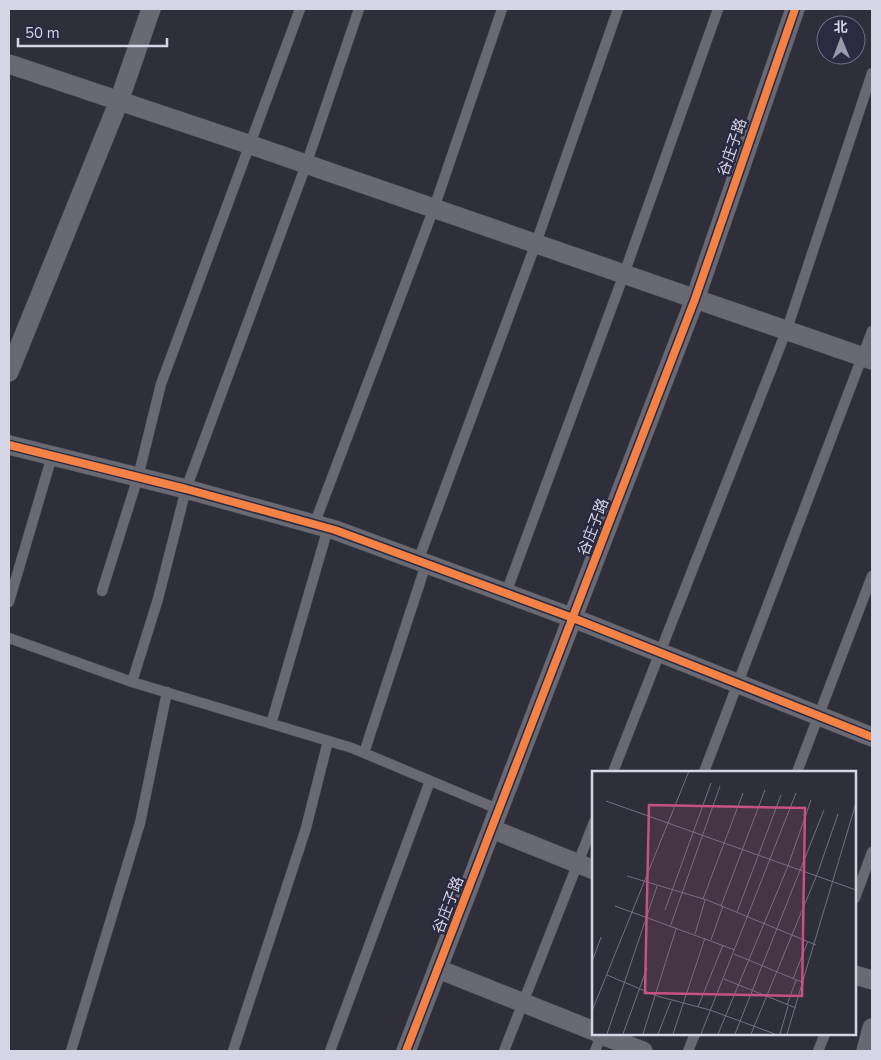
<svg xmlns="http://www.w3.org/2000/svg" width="881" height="1060" font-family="'Nunito Sans','Noto Sans SC',sans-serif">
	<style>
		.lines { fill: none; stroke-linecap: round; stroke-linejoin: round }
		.lane-casing { stroke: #4a4a55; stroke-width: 11 }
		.street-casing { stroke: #4a4a55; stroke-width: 20 }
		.lane { stroke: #696973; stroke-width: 10 }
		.street { stroke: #696973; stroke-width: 19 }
		.cycleway-casing { stroke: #2a2a41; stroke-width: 11 }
		.cycleway { stroke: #f48246; stroke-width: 8 }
		.labels { text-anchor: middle; stroke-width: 5; stroke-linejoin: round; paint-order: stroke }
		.street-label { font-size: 15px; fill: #d4d5e5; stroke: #2a2a41 }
		.inset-road { fill: none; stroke: #717180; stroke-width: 1 }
		.view { fill: #c75184; fill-opacity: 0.15; stroke: #c75184; stroke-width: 2.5 }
		.inset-edge { fill: none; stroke: #d4d5e5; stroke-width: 2.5 }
	</style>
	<rect width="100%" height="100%" fill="#2f2f3c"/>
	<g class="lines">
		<!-- lane casing -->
		<g class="lane-casing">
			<path id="lane" d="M314,525L434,208L502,9
				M418,561L536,243L618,9
				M102,591L138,477L161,384L300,9
				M506,593L624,274L718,9
				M9,602L52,456
				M9,638L132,682L352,748L500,810
				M132,682L158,599L186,489L306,165L359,9
				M271,724L328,528
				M364,753L426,564
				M613,772L787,329L872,73
				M704,772L872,331
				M797,772L872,576
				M855,898L872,852
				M71,1051L140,823L167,692
				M233,1051L306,828L328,741
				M330,1051L430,781
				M504,1051L594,822
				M595,1051L602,1034
				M688,1051L695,1034
				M818,1051L825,1034"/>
		</g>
		<!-- street casing -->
		<g class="street-casing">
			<path id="street" d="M9,64L251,145L872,360
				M9,372L119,101L151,9
				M9,445L186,489L335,530L573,618L872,737
				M492,829L594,870
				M438,969L594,1031
				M855,975L872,980
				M599,1034L643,1051
				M406,1051L695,299L795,9
				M866,1051L872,1028"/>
		</g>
		<!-- lane -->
		<use href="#lane" class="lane"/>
		<!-- street -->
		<use href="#street" class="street"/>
		<!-- cycleway casing -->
		<g class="cycleway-casing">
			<path id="cycleway" d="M9,445L186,489L335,530L573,618L872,737
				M406,1051L695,299L795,9"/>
		</g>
		<!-- cycleway -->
		<use href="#cycleway" class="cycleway"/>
	</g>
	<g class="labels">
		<!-- street labels -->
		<g class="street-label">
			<text transform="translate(732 147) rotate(-71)" y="5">谷庄子路</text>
			<text transform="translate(593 527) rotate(-69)" y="5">谷庄子路</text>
			<text transform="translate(448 905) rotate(-69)" y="5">谷庄子路</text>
		</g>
	</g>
	<!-- overview -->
	<g transform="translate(592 771)">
		<rect width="264" height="264" fill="#2f2f3c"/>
		<path class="inset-road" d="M14,30L264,119M35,105L115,129L224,174M111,128L151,22M23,135L143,179M129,135L173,19M73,139L119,12M145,141L189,24M78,156L128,15M103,163L113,129M119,169L131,135M142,183L212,212M0,191L9,166M15,204L65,225L118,239L183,263M132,208L204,237M201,208L216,170M195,234L204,209M106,236L131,174M0,240L97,0M15,263L65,115M31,263L55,197M51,263L84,158M66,263L79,230M81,263L113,167M109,263L204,22M126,263L196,95L219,29M143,263L232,39M159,263L226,101L246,43M188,263L196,235M195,263L264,32"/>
		<path class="view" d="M57,34L213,37L210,225L53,222Z"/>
		<rect width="264" height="264" class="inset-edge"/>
	</g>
	<!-- border -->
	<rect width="881" height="1060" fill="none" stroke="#d4d5e5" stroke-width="20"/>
	<!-- north arrow -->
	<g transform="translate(841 40) rotate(359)"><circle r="24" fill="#2a2a41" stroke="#6e6e83"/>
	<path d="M0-4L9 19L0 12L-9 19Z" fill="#9a9baa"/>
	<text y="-8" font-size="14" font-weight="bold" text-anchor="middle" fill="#d4d5e5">北</text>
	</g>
	<!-- scale -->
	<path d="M18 38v8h149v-8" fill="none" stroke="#d4d5e5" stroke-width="2.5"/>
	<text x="25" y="38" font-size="15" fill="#d4d5e5" stroke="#2a2a41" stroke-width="4" paint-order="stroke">50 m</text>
</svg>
